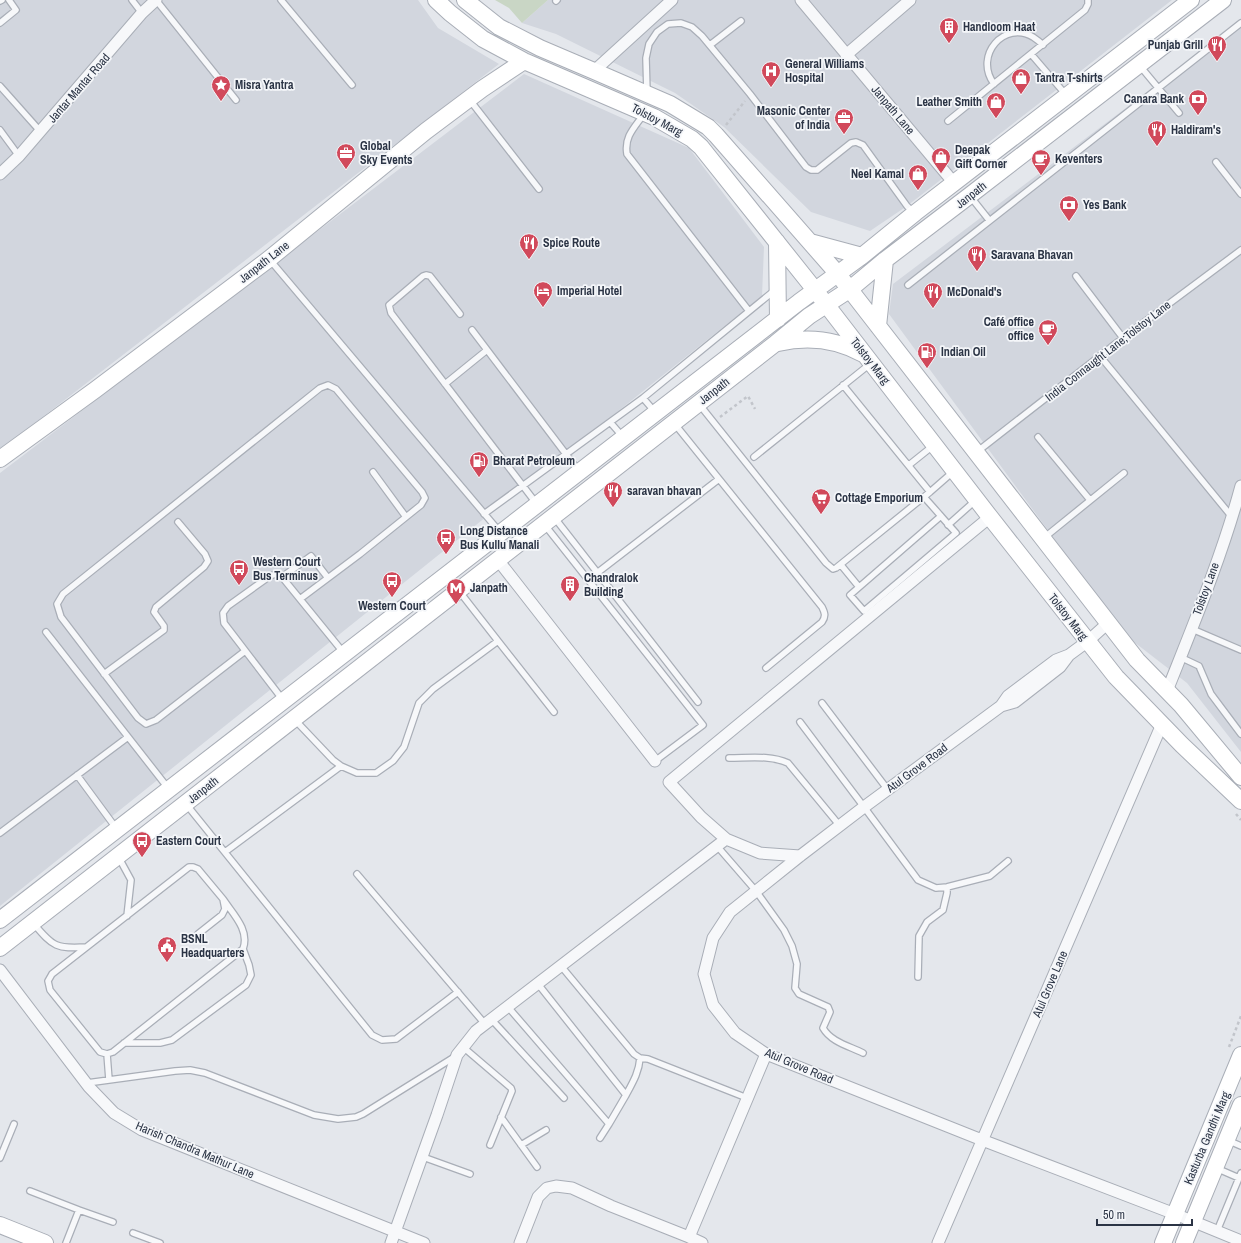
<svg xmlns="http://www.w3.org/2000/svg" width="1241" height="1243" font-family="'Archivo Narrow',sans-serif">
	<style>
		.built { fill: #d2d6de }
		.green { fill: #c9d6c5 }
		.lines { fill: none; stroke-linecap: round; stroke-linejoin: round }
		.lane-casing { stroke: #a9aeb7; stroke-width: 8 }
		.street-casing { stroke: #a9aeb7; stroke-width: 13 }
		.secondary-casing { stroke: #a9aeb7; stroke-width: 18 }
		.path { stroke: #c2c5cb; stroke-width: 2.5; stroke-dasharray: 3 3; stroke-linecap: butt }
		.lane { stroke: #f7f8fa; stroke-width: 5.5 }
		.street { stroke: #f7f8fa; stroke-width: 11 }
		.secondary { stroke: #fff; stroke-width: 16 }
		.labels { text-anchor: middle; stroke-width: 3.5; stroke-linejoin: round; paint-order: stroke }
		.poi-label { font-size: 12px; font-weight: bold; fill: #2b3445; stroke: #f4f6f9; text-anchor: start }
		.street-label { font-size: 12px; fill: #2b3445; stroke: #f4f6f9 }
	</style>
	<rect width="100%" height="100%" fill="#e4e7ec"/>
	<!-- built -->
	<path class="built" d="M0,0H418L438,28L499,64L0,450Z
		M548,0H1172L907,206L870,231L811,212L724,127L675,93L556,34L522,23Z
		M1241,21V752L1187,683L1125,635L889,314L893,284Z
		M524,74L689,148L764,247L762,296L0,906V473Z"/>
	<!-- green -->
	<path class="green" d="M495,0H548L522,23L509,8Z"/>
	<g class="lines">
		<!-- lane casing -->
		<g class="lane-casing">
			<path id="lane" d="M132,0L142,13
				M156,0L236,100
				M281,0L352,85
				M0,1L2,0
				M556,1L557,0
				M0,23L16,10L9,0
				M710,45L741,21
				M1031,54L1067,96
				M1140,66L1179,113
				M994,84C973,55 1005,20 1033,37C1036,39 1040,42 1043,45
				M0,86L40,131
				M647,93L646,58L649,44L657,32L668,24L681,23L692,27L702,36L750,94L806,167L811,170H817L851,143L856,142L863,145L907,206L914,213
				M469,99L539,189
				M644,114C634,128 624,137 627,154L749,311
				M948,121L1085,10L1088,4V0
				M0,130L19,156
				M1216,162L1241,194
				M970,196L989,220
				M270,260L499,531
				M1076,276L1123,338
				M908,285L1241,23
				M460,314L430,276L426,275L423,276L389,305L391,313L536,503
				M472,330L578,470
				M1100,356L1232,517
				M445,384L487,350
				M643,398L655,412
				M699,404L826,563L833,569L836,568L930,492L843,385
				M610,422L623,437
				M674,423L822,607C825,613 826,616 822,622L766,668
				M1038,437L1090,500
				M978,451L1123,338L1241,250
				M754,457L870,364
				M909,465L934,445
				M373,472L406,517
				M930,492L954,471
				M924,497C935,509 945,521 956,533L864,611L850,595L941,516
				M484,514L643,398L775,290
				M554,517L698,702
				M544,524L703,725L655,761
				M948,525L976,500
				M1045,537L1124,473
				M841,565L859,587
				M597,573L719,479
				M282,577L311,556L328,578
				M459,591L498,641
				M1192,629L1241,650
				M46,632L168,788
				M245,651L156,720L146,724L138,718L61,617L57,604L63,594L320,388L328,385L336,389L422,492L425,498L421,505L360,554L300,599
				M1180,657L1199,666L1211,694L1241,734
				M104,674L164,630V626L154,612L156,607L204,567L208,561L205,554L178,522
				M283,700L224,623L223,613L228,606L270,576L276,574L282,577L343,652
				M822,703L888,790
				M295,720L333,760L341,766
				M800,722L864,807L918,880L936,888L947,887L990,876L1008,861
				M729,758C749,758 770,755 788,763L840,826
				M77,775L116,828
				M186,804L372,1035L382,1040L396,1039L458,992
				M0,833L128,737
				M717,846L756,891L784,930L792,946L797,964L795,988L799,994L828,1007L830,1012L823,1028C831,1042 849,1046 863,1053
				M225,852L341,766L357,773H376L393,761L404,747L419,703L433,689L498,641L554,712
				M119,858L131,880L127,916
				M357,874L485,1024
				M34,924C53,947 57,949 86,947
				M198,934L222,915L225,909L223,899L198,869L193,867H189L52,974L48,981L50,990L100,1052L107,1054L113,1052L243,949C250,930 233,914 223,899
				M918,977L919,936L927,922L943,910L947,893V887
				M538,984L626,1095C633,1082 639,1072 640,1058L634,1054L561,966
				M508,1007L609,1124L600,1138
				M492,1020L564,1098
				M124,1043H160L172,1040L246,985L251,975L249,965L243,949
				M463,1047L511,1088L512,1091L490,1145
				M107,1054L109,1080
				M640,1058L648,1059L747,1098
				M87,1083L175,1071L190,1070L205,1073L314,1115L338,1119L356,1117L363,1114L456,1056
				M501,1117L537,1167
				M609,1124L626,1095
				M1227,1140L1241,1146
				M521,1145L546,1130
				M423,1157L470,1174
				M0,1158L14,1124
				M1216,1168L1239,1178
				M30,1191L79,1210L66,1243
				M79,1210L113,1222
				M1217,1231L1241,1173
				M133,1233L160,1243"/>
		</g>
		<!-- street casing -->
		<g class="street-casing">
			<path id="street" d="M801,0L954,183
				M846,55L910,0
				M594,71L672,0
				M0,174L19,156L142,13L156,0
				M498,560L655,761
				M1108,623L1088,641L1069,655L1056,660L1008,696L1001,706L864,807L800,856L730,912L713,938L704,974L713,1005L735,1033L766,1054L982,1140L1175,1214L1241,1241
				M1167,691C1194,623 1222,556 1241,486
				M1001,706L1015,702L1060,667L1069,655
				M726,839L701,817L669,782L990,517
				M0,970L89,1087L114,1113L142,1130L424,1243
				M689,1237L702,1243
				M391,1243L437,1115L457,1055L476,1031L726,839L760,853L800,856
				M520,1243L538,1197L547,1188L556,1186L572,1188L611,1206L689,1237L766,1054
				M938,1243L1162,724"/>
		</g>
		<!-- secondary casing -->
		<g class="secondary-casing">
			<path id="secondary" d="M436,0L450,13L483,39L524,61L654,117L692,139L701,147L815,290L990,517L1116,677L1182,745L1241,801
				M465,0L499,27L540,48L594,71L670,104L708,127L716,135L837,273L1137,660L1181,705L1241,777
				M777,242L778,319
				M810,242L862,256
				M878,326L885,260
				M778,343C808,336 836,339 863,354
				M0,459L95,390L269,259L426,131L482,89L524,61
				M0,920L799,302L862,256L915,213L1191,0
				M0,948L776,343L809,316L849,290L885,260L969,196L1223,0
				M0,1225L45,1243
				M1163,1243L1241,1055
				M1184,1243L1241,1105"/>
		</g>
		<!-- path -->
		<path class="path" d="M726,125L745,101
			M720,417L748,396L755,409
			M1236,814L1241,820
			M1229,1047L1241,1016"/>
		<!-- lane -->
		<use href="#lane" class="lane"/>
		<!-- street -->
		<use href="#street" class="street"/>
		<!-- secondary -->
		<use href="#secondary" class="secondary"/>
	</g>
	<!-- icons -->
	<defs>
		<g id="building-pin" transform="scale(1)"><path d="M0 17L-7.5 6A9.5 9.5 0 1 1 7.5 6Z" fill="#d1495b" stroke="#f4f6f9"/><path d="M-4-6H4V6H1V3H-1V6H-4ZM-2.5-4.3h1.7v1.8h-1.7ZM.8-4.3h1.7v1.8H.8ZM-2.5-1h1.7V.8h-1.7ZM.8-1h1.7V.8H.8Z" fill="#fff"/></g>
		<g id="restaurant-pin" transform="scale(1)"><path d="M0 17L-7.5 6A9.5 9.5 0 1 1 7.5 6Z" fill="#d1495b" stroke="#f4f6f9"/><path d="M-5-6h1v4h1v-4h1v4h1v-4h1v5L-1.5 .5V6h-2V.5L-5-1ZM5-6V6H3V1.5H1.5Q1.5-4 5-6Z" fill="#fff"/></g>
		<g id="hospital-pin" transform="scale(1)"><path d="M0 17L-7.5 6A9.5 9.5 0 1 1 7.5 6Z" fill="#d1495b" stroke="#f4f6f9"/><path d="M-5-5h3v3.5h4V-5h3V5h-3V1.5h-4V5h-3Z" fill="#fff"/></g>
		<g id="shop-pin" transform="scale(1)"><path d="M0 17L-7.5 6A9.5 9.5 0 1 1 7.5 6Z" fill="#d1495b" stroke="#f4f6f9"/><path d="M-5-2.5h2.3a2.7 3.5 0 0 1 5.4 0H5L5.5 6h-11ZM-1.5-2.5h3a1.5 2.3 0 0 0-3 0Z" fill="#fff"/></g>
		<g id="sight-pin" transform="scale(1)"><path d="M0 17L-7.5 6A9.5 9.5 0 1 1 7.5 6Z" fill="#d1495b" stroke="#f4f6f9"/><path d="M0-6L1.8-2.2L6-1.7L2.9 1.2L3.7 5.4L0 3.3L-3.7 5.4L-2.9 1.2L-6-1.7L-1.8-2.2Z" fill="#fff"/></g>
		<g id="bank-pin" transform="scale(1)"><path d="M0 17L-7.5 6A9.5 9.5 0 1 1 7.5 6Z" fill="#d1495b" stroke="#f4f6f9"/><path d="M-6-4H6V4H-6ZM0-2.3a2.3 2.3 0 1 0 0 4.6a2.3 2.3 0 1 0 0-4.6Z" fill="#fff"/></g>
		<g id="office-pin" transform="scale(1)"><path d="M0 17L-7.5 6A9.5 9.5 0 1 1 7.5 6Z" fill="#d1495b" stroke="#f4f6f9"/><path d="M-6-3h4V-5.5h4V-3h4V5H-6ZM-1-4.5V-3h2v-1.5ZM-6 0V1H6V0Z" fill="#fff"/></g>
		<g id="cafe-pin" transform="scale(1)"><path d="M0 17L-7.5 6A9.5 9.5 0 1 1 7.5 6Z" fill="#d1495b" stroke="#f4f6f9"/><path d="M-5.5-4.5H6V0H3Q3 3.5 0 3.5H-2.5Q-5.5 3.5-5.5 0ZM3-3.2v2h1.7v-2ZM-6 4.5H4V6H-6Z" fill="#fff"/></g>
		<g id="hotel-pin" transform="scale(1)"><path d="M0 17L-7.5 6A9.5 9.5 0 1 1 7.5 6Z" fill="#d1495b" stroke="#f4f6f9"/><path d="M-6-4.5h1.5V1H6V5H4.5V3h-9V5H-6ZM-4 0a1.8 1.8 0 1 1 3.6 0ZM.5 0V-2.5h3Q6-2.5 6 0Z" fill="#fff"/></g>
		<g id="fuel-pin" transform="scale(1)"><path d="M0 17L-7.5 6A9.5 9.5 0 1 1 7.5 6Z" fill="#d1495b" stroke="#f4f6f9"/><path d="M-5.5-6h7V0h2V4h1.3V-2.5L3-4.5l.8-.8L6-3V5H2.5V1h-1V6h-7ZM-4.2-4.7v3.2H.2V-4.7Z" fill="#fff"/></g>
		<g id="supermarket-pin" transform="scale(1)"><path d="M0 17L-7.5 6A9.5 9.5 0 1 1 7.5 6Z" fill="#d1495b" stroke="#f4f6f9"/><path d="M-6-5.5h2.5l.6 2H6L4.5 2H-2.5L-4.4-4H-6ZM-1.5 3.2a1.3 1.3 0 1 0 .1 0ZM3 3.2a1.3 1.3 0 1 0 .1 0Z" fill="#fff"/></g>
		<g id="bus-pin" transform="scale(1)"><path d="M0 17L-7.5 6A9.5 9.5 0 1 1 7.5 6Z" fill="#d1495b" stroke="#f4f6f9"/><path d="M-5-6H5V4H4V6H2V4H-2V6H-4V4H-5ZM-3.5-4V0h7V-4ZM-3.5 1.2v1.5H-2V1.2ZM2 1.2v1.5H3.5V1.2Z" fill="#fff"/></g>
		<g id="metro-pin" transform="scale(1)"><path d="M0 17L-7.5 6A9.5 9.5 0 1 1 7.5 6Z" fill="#d1495b" stroke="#f4f6f9"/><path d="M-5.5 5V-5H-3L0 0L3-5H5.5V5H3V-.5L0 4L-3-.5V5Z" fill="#fff"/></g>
		<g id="civic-pin" transform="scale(1)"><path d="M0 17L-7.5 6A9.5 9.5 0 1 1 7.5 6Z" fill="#d1495b" stroke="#f4f6f9"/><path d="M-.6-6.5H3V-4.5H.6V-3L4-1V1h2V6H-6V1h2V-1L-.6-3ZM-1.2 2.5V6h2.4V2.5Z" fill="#fff"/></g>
	</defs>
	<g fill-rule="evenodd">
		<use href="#building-pin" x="949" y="27"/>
		<use href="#restaurant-pin" x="1217" y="45"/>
		<use href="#hospital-pin" x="771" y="71"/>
		<use href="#shop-pin" x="1021" y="78"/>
		<use href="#sight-pin" x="221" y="85"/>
		<use href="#bank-pin" x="1198" y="99"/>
		<use href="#shop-pin" x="996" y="102"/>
		<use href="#office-pin" x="844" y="118"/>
		<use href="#restaurant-pin" x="1157" y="130"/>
		<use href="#office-pin" x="346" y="153"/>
		<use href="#shop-pin" x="941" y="157"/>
		<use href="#cafe-pin" x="1041" y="159"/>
		<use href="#shop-pin" x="918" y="174"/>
		<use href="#bank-pin" x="1069" y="205"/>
		<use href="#restaurant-pin" x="529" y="243"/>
		<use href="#restaurant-pin" x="977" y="255"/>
		<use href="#hotel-pin" x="543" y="291"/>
		<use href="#restaurant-pin" x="933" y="292"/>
		<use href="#cafe-pin" x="1048" y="329"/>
		<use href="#fuel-pin" x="927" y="352"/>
		<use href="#fuel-pin" x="479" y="461"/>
		<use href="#restaurant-pin" x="613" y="491"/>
		<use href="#supermarket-pin" x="821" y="498"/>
		<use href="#bus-pin" x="446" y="538"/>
		<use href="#bus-pin" x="239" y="569"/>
		<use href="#bus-pin" x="392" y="581"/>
		<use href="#building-pin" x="570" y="585"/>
		<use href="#metro-pin" x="456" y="588"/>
		<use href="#bus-pin" x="142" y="841"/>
		<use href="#civic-pin" x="167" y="946"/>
	</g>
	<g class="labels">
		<!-- poi labels -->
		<g class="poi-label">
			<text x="963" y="31">Handloom Haat</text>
			<text x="1203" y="49" text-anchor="end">Punjab Grill</text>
			<text x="785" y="68">General Williams<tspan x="785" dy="14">Hospital</tspan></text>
			<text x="1035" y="82">Tantra T-shirts</text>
			<text x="235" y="89">Misra Yantra</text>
			<text x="1184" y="103" text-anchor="end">Canara Bank</text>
			<text x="982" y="106" text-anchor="end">Leather Smith</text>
			<text x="830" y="115" text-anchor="end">Masonic Center<tspan x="830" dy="14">of India</tspan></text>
			<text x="1171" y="134">Haldiram's</text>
			<text x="360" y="150">Global<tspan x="360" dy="14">Sky Events</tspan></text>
			<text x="955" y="154">Deepak<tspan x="955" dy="14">Gift Corner</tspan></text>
			<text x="1055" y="163">Keventers</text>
			<text x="904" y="178" text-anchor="end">Neel Kamal</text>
			<text x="1083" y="209">Yes Bank</text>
			<text x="543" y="247">Spice Route</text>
			<text x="991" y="259">Saravana Bhavan</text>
			<text x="557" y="295">Imperial Hotel</text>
			<text x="947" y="296">McDonald's</text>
			<text x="1034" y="326" text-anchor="end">Café office<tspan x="1034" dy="14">office</tspan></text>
			<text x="941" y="356">Indian Oil</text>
			<text x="493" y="465">Bharat Petroleum</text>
			<text x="627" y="495">saravan bhavan</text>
			<text x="835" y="502">Cottage Emporium</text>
			<text x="460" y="535">Long Distance<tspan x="460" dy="14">Bus Kullu Manali</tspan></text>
			<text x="253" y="566">Western Court<tspan x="253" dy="14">Bus Terminus</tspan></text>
			<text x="584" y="582">Chandralok<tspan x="584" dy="14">Building</tspan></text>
			<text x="470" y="592">Janpath</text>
			<text x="392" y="610" text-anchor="middle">Western Court</text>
			<text x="156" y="845">Eastern Court</text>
			<text x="181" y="943">BSNL<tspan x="181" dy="14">Headquarters</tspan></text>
		</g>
		<!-- street labels -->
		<g class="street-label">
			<text transform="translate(79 88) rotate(-49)" y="4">Jantar Mantar Road</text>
			<text transform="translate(893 110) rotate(50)" y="4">Janpath Lane</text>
			<text transform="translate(657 120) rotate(28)" y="4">Tolstoy Marg</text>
			<text transform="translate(971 195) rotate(-38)" y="4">Janpath</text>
			<text transform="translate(264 262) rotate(-38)" y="4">Janpath Lane</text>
			<text transform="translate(1108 351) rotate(-38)" y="4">India Connaught Lane;Tolstoy Lane</text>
			<text transform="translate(870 361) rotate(52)" y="4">Tolstoy Marg</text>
			<text transform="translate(714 391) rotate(-38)" y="4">Janpath</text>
			<text transform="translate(1206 589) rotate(-70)" y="4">Tolstoy Lane</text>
			<text transform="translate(1068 617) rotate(52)" y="4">Tolstoy Marg</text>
			<text transform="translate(917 768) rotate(-37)" y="4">Atul Grove Road</text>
			<text transform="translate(203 790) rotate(-38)" y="4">Janpath</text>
			<text transform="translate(1050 984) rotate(-67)" y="4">Atul Grove Lane</text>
			<text transform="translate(799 1066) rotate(23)" y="4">Atul Grove Road</text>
			<text transform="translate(1207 1138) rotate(-67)" y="4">Kasturba Gandhi Marg</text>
			<text transform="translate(195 1150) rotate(23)" y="4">Harish Chandra Mathur Lane</text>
		</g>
	</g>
	<!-- scale -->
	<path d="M1097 1219v6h95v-6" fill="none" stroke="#2b3445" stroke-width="2"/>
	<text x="1103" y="1219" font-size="12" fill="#2b3445" stroke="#f4f6f9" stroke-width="3" paint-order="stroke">50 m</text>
</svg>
